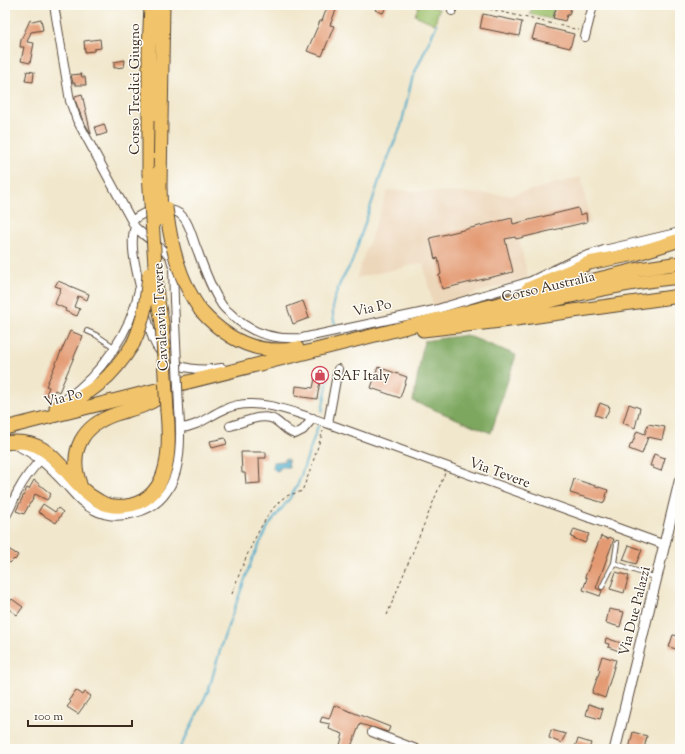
<svg xmlns="http://www.w3.org/2000/svg" width="685" height="754" font-family="'Sorts Mill Goudy',serif">
	<style>
		.built { fill: #edd7bb }
		.green { fill: #9cc16b; stroke: #6c7644 }
		.forest { fill: #7da75f; stroke: #5c683e }
		.water { fill: #4caccb; stroke: #446b74 }
		.lines { fill: none; stroke-linecap: round; stroke-linejoin: round }
		.stream { stroke: #4caccb; stroke-width: 2 }
		.building { fill: #e39a72 }
		.service-casing { stroke: #564638; stroke-width: 6 }
		.minor-casing { stroke: #564638; stroke-width: 10 }
		.tertiary-casing { stroke: #564638; stroke-width: 12 }
		.trunk-casing { stroke: #564638; stroke-width: 15 }
		.path { stroke: #564638; stroke-width: 1; stroke-dasharray: 3 3; stroke-linecap: butt }
		.service { stroke: #fff; stroke-width: 4 }
		.minor { stroke: #fff; stroke-width: 8 }
		.tertiary { stroke: #fff; stroke-width: 10 }
		.trunk { stroke: #f1c36a; stroke-width: 13 }
		.minor-bridge-casing { stroke: #564638; stroke-width: 10; stroke-linecap: butt }
		.trunk-bridge-casing { stroke: #564638; stroke-width: 15; stroke-linecap: butt }
		.minor-bridge { stroke: #fff; stroke-width: 8 }
		.trunk-bridge { stroke: #f1c36a; stroke-width: 13 }
		.labels { text-anchor: middle; stroke-width: 3; stroke-linejoin: round; paint-order: stroke }
		.street-label { font-size: 14px; fill: #3b2a1e; stroke: #fdfcf7 }
		.poi-label { font-size: 14px; fill: #3b2a1e; stroke: #fdfcf7; text-anchor: start }
	</style>
	<rect width="100%" height="100%" fill="#fdfcf7"/>
	<filter id="ink" filterUnits="userSpaceOnUse"><feTurbulence type="fractalNoise" baseFrequency=".025" numOctaves="2"/><feDisplacementMap in="SourceGraphic" scale="8" xChannelSelector="R" yChannelSelector="G"/><feConvolveMatrix kernelMatrix="1 2 1 2 8 2 1 2 1" color-interpolation-filters="sRGB"/></filter>
	<filter id="wash" filterUnits="userSpaceOnUse"><feTurbulence type="fractalNoise" baseFrequency=".012" numOctaves="4" result="noise"/><feDisplacementMap in="SourceGraphic" scale="16" xChannelSelector="R" yChannelSelector="G"/><feGaussianBlur stdDeviation="0.9" result="paint"/><feColorMatrix in="noise" values="0 0 0 0 0 0 0 0 0 0 0 0 0 0 0 0 0 1.4 0 .05"/><feComposite in="paint" operator="in"/></filter>
	<g filter="url(#wash)">
		<rect width="100%" height="100%" fill="#f1e7cc"/>
		<!-- built -->
		<path class="built" d="M581,177L591,223L519,239L528,277L433,306L423,263L356,278L388,190L511,195Z"/>
		<!-- green -->
		<path class="green" d="M419,5H429L439,9L435,24L415,15Z
			M533,5H555L551,19L530,14Z"/>
		<!-- forest -->
		<path class="forest" d="M466,335L516,355L491,433L413,401L424,341Z"/>
		<!-- water -->
		<path class="water" d="M285,459H288L289,467H281L279,470L276,471L273,468V462L284,461Z"/>
		<g class="lines">
			<!-- stream -->
			<path class="stream" d="M335,324L333,317V303L340,283L352,262L381,175L401,126L412,79L437,24
				M322,411L330,370
				M179,749L186,737L209,689L223,640L253,557L269,525L290,498L298,484L318,426"/>
		</g>
		<g id="blocks">
			<!-- building -->
			<path class="building" d="M328,5H338L330,25L334,26L322,56L307,51L320,21H322Z
				M377,5H387L383,13L375,10Z
				M557,5H572L569,15H567L565,21L553,18Z
				M483,14L522,22L519,36L480,28Z
				M41,19L43,30L31,32L27,42L34,43L30,63L21,61L24,47H20L21,40L30,20L32,21Z
				M536,25L574,34L570,48L532,39Z
				M100,39L101,48L94,49V51L85,52L84,41Z
				M125,60L124,67L114,68V62Z
				M27,71L34,72L33,82L25,81Z
				M81,74L82,77H85L86,85H75V83H73L71,75Z
				M82,94L91,134L82,118L75,100V96Z
				M104,124L107,133L98,136L95,127Z
				M578,208L580,215L586,213L587,222L516,239L515,237L505,239L513,272L442,289L439,275L441,274L438,258L435,259L430,238L512,218L513,224Z
				M58,281L89,294L87,300L78,296L74,307L80,309L77,316L65,311L66,309L55,304L61,288L55,286Z
				M303,301L309,318L293,324L287,307Z
				M70,331L83,336L59,392L55,390L52,398L46,395L49,387L46,386Z
				M378,367L407,377L400,398L371,388Z
				M317,369H322L317,399L295,396L296,386L313,388Z
				M600,403L610,407L605,418L595,415Z
				M629,404L640,408L635,428L623,423Z
				M648,424L665,427L662,440L648,437L642,454L629,449L631,443L632,444L637,431L645,434Z
				M225,438L227,444L212,448L210,441Z
				M241,452H266V458H259L260,483L246,484L245,473H242Z
				M654,454L665,458L661,471L653,468V466H650Z
				M574,479L608,490L604,503L570,493Z
				M34,480L51,494L47,500L35,494L31,503H30L24,514L16,511L27,488L29,489Z
				M43,504L55,512L58,508L63,512L56,523L38,512Z
				M574,529L589,534L585,543L571,537Z
				M601,536L608,539L609,537L614,539L596,588L602,591L600,596L583,590L587,578L585,577Z
				M629,545L642,550L636,564L623,560Z
				M5,547L18,555L15,560L14,559L10,563L5,560Z
				M616,572L629,576L624,593L610,589Z
				M12,599L23,607L17,615L6,607Z
				M609,609L624,612L620,627L606,623Z
				M673,635L680,636V650L669,647Z
				M606,638L621,643L619,651L608,647L609,644L605,643Z
				M602,656L616,660L605,698L592,693L600,670L598,669Z
				M76,690L83,695L85,692L91,696L78,714L67,707L71,702L69,700Z
				M589,704L603,709L600,719L586,715Z
				M334,705L390,727L388,732L360,724L350,749H339L343,734L329,729L330,724L320,722L322,717L329,719Z
				M551,730L566,734L561,743L549,738Z
				M633,732L647,736L644,749H629Z
				M578,739L591,743L589,749H574Z"/>
		</g>
	</g>
	<g filter="url(#ink)">
		<use href="#blocks" fill-opacity="0" stroke="#564638" stroke-width="1"/>
		<g class="lines">
			<!-- service casing -->
			<g class="service-casing">
				<path id="service" d="M87,331L96,335L114,347
					M617,543L614,563L656,578
					M602,587L614,563"/>
			</g>
			<!-- minor casing -->
			<g class="minor-casing">
				<path id="minor" d="M54,5L70,101L77,120L135,227L144,235L170,256L173,267L174,300
					M452,11V5
					M585,37L593,5
					M132,221C144,210 172,203 184,218C191,227 193,241 198,252C204,269 210,286 220,302C222,306 226,310 230,313C249,333 275,340 302,338L434,310L531,281L576,259L604,250L680,232
					M135,227C128,247 139,279 143,300
					M145,312C148,321 150,330 153,339C165,369 194,372 222,368
					M66,399C100,375 131,332 139,290
					M328,423L338,369
					M230,426C242,423 264,412 275,420C284,426 284,430 295,434L303,430L313,418
					M180,428C198,427 210,415 225,409C255,395 296,413 326,423L665,545
					M15,445C38,455 50,468 67,486C75,495 83,505 94,510C107,517 122,517 135,513C183,501 182,447 179,408
					M5,517C11,509 13,500 18,491C24,479 32,469 41,459
					M372,732L416,749"/>
			</g>
			<!-- tertiary casing -->
			<g class="tertiary-casing">
				<path id="tertiary" d="M615,749L680,480"/>
			</g>
			<!-- trunk casing -->
			<g class="trunk-casing">
				<path id="trunk" d="M161,121L163,5
					M149,173V50L151,5
					M528,289L589,263L635,254L680,240
					M201,311C227,340 258,356 297,348
					M470,320C539,304 609,284 680,277
					M423,330L509,320L680,296
					M56,408C92,395 113,376 133,344
					M5,428L590,281L639,269L680,263
					M5,443C56,434 63,482 99,501C108,507 121,507 131,505C172,495 170,444 167,411
					M80,484C68,450 83,425 116,414C131,409 146,407 159,397"/>
			</g>
			<!-- path -->
			<path class="path" d="M472,5L579,30
				M678,471L680,462
				M232,594C241,568 261,517 282,499C288,494 295,494 302,491L310,471L323,431
				M387,615L445,473"/>
			<!-- service -->
			<use href="#service" class="service"/>
			<!-- minor -->
			<use href="#minor" class="minor"/>
			<!-- tertiary -->
			<use href="#tertiary" class="tertiary"/>
			<!-- trunk -->
			<use href="#trunk" class="trunk"/>
			<!-- minor-bridge casing -->
			<g class="minor-bridge-casing">
				<path id="minor-bridge" d="M174,300L179,408"/>
			</g>
			<!-- trunk-bridge casing -->
			<g class="trunk-bridge-casing">
				<path id="trunk-bridge" d="M161,121L160,186L161,219
					M149,173L157,296L162,323L167,411
					M166,208C171,245 179,280 201,311
					M133,344C144,321 147,299 149,274"/>
			</g>
			<!-- minor-bridge -->
			<use href="#minor-bridge" class="minor-bridge"/>
			<!-- trunk-bridge -->
			<use href="#trunk-bridge" class="trunk-bridge"/>
		</g>
	</g>
	<!-- icons -->
	<defs>
		<g id="shop-ring" transform="scale(0.9)"><circle r="9.5" fill="#fdfcf7" stroke="#d1495b" stroke-width="1.5"/><path d="M-5-2.5h2.3a2.7 3.5 0 0 1 5.4 0H5L5.5 6h-11ZM-1.5-2.5h3a1.5 2.3 0 0 0-3 0Z" fill="#d1495b"/></g>
	</defs>
	<g fill-rule="evenodd">
		<use href="#shop-ring" x="320" y="375"/>
	</g>
	<g class="labels">
		<!-- street labels -->
		<g class="street-label">
			<text transform="translate(134 89) rotate(-90)" y="5">Corso Tredici Giugno</text>
			<text transform="translate(548 286) rotate(-13)" y="5">Corso Australia</text>
			<text transform="translate(372 307) rotate(-12)" y="5">Via Po</text>
			<text transform="translate(160 317) rotate(-93)" y="5">Cavalcavia Tevere</text>
			<text transform="translate(63 397) rotate(-14)" y="5">Via Po</text>
			<text transform="translate(500 472) rotate(20)" y="5">Via Tevere</text>
			<text transform="translate(634 611) rotate(-76)" y="5">Via Due Palazzi</text>
		</g>
		<!-- poi labels -->
		<g class="poi-label">
			<text x="333" y="380">SAF Italy</text>
		</g>
	</g>
	<!-- margin -->
	<rect width="685" height="754" fill="none" stroke="#fdfcf7" stroke-width="20"/>
	<!-- scale -->
	<path d="M28 720v6h104v-6" fill="none" stroke="#3b2a1e" stroke-width="2"/>
	<text x="34" y="720" font-size="12" fill="#3b2a1e" stroke="#fdfcf7" stroke-width="3" paint-order="stroke">100 m</text>
</svg>
